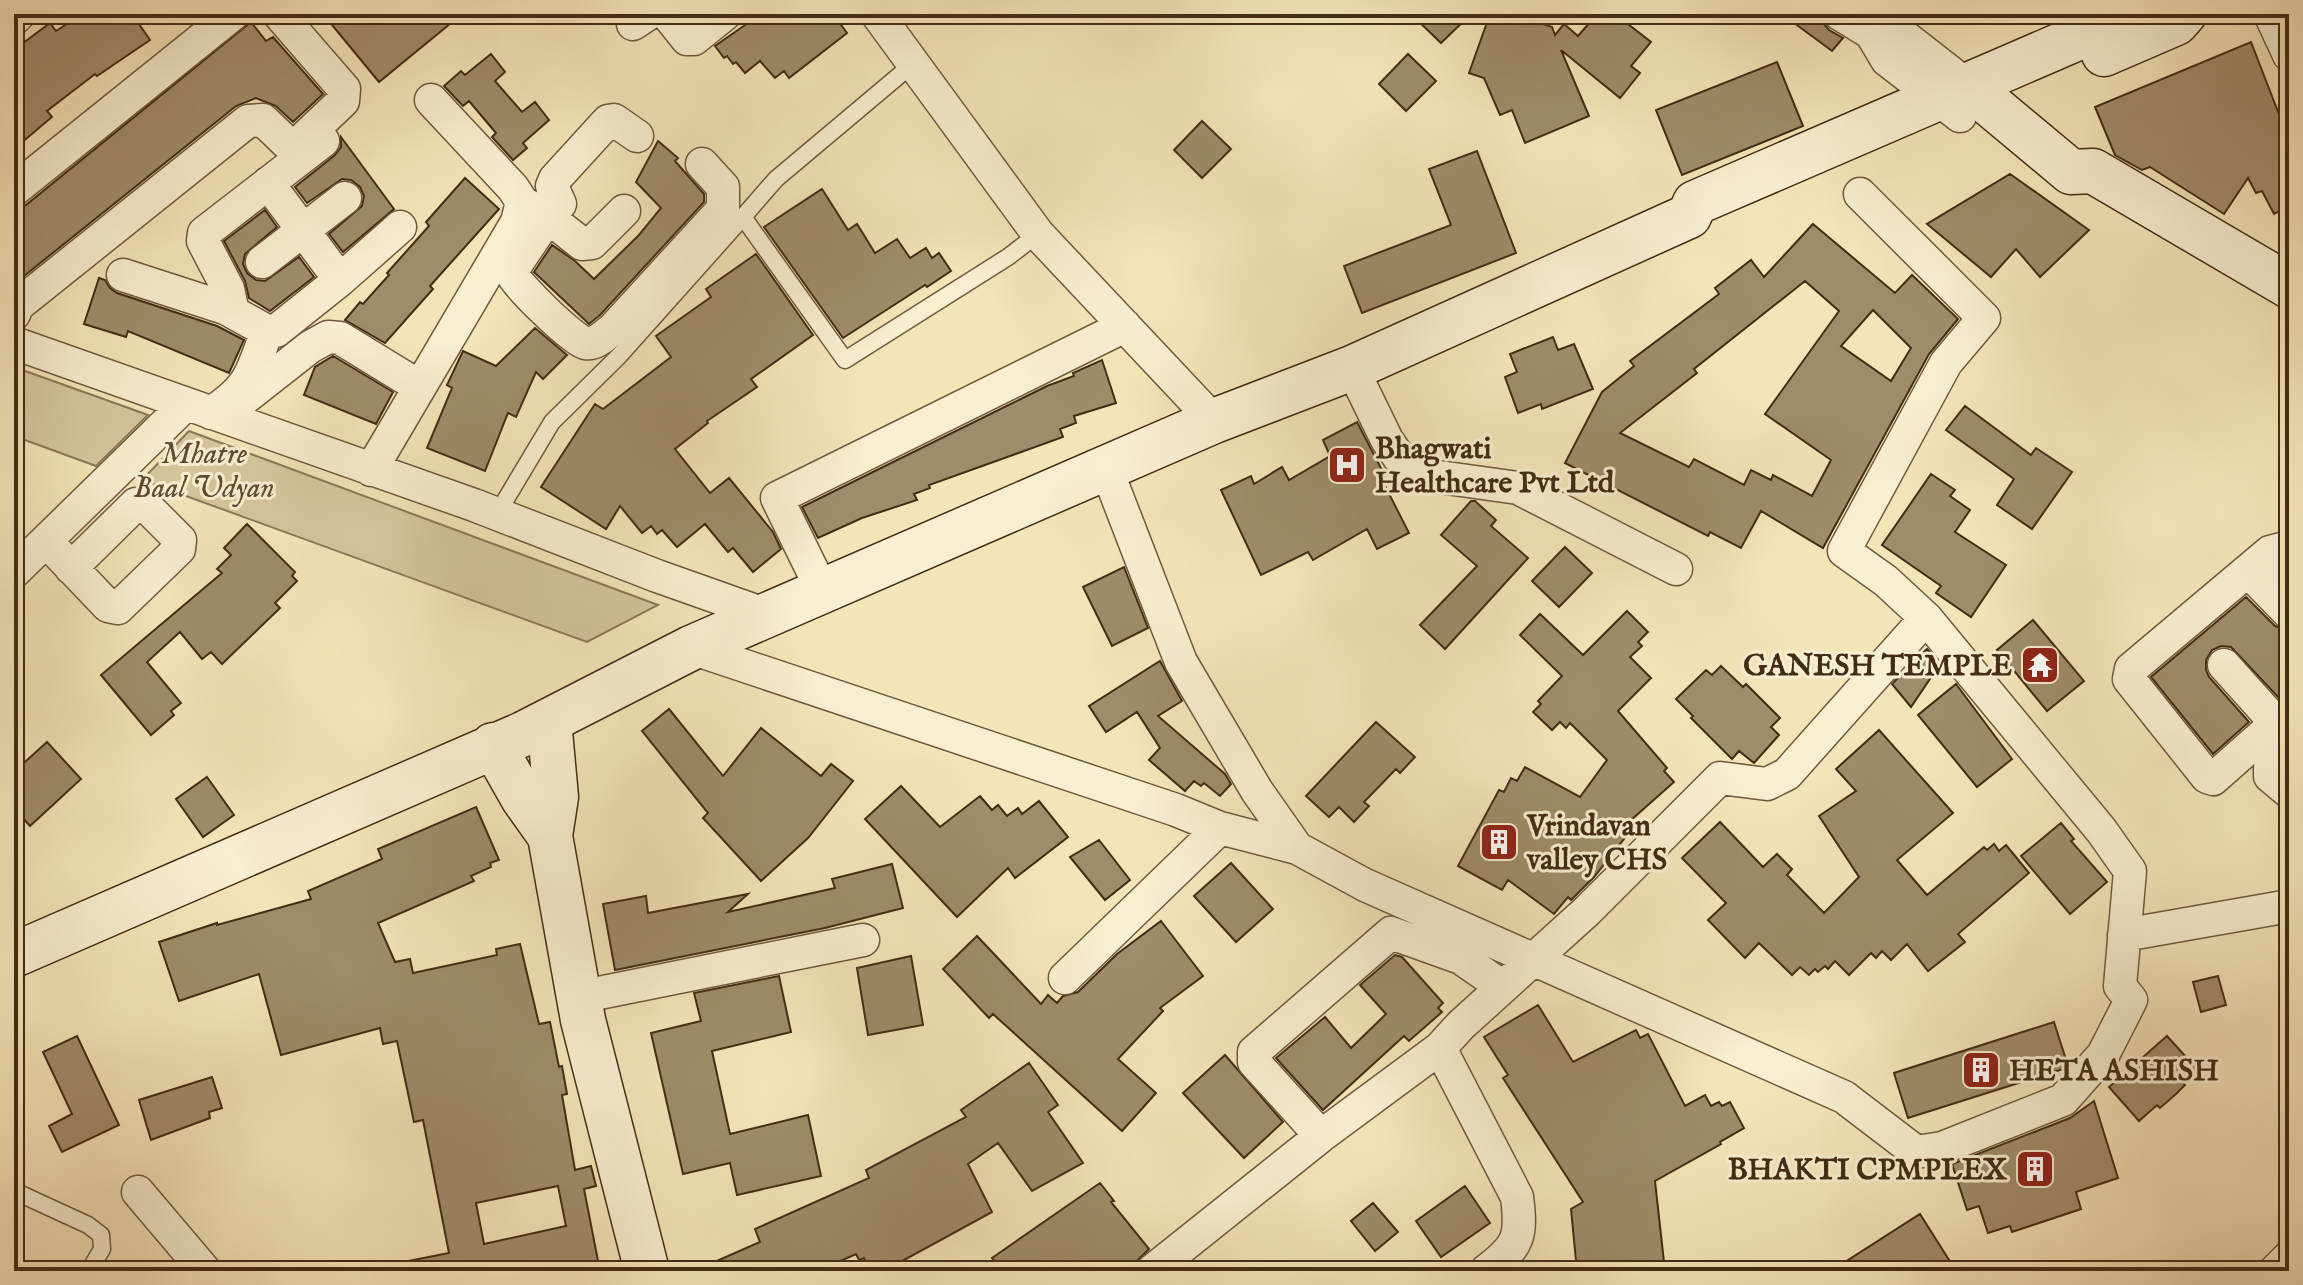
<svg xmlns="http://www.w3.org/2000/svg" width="2303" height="1285" font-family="'IM FELL English',serif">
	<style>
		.green { fill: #d6c69c; stroke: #8c7958; stroke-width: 2 }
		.building { fill: #9f8c6a; stroke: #432c15; stroke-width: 2; fill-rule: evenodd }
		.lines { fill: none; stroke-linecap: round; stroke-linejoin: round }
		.lane-casing { stroke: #6f5a3e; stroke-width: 19 }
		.street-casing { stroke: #6f5a3e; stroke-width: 35 }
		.secondary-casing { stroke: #432c15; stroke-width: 47 }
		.lane { stroke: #f8eed1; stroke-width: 16 }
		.street { stroke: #f8eed1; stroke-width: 32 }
		.secondary { stroke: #f8eed1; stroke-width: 44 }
		.labels { text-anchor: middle; stroke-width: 6; stroke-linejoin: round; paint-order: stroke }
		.poi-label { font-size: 30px; font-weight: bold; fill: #432c15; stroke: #f8eed1; text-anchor: start }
		.park-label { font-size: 30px; font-style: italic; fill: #604b30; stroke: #f8eed1 }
	</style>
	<rect width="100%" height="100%" fill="#f4e5b8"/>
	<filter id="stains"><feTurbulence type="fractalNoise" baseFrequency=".0025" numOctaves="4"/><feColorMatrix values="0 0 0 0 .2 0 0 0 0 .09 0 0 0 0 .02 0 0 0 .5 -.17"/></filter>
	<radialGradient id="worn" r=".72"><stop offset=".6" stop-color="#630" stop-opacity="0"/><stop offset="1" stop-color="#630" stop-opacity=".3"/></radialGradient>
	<!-- green -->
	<path class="green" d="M14,367L148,415L96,466L14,436Z
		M189,431L658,605L587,642L142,480Z"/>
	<!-- building -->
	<path class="building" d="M82,14H132L150,40L97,76L95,74L47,111L52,117L14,149V50L50,23L56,31Z
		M323,14H371L378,22L388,14H462L379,82Z
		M761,14H833L847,33L789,78L784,71L775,78L760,61L745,73L736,62L733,64L727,56L724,58L715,46Z
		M1411,14H1471L1441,43Z
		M1490,14H1514L1552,27L1555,35L1564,24L1578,36L1597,14H1615L1651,42L1631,66L1640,73L1620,98L1561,50L1589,116L1525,143L1512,110L1500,115L1484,78L1469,73Z
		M1782,14H1816L1829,30L1843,38L1832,51Z
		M251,22L266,41L273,37L323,94L293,122L276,106L256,98L236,106L14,284V209L26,205Z
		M2251,42L2289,140V206L2274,214L2262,191L2256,193L2248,178L2224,214L2150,167L2142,170L2115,155L2095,107Z
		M491,54L505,72L495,81L522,112L535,102L549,120L523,143L527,148L513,160L492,137L496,133L469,101L463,106L444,86L461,71L465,75Z
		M1408,54L1436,81L1406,111L1379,84Z
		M1777,62L1803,126L1682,175L1656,110Z
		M1202,121L1231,149L1202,178L1174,150Z
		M341,137L394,209L343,252L329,234L362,206L364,196L360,187L351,180L342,179L307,203L295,187L335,155L341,147Z
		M658,141L678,158L675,161L704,194V202L600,315L589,324L534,272L552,245L575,261L594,279L639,235L661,208L636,182Z
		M1477,151L1516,253L1362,313L1344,266L1451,225L1429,169Z
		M2010,174L2089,230L2040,277L2016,249L1991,277L1927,224Z
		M465,178L499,209L430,286L433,289L385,343L345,320L360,302L363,304L389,275L387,273L429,226L426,222Z
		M822,189L848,230L857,224L875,253L897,239L910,258L926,248L932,258L939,253L951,271L927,287L925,285L843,338L764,227Z
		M265,210L277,227L245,254L243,264L247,273L256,280L265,281L299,257L314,277L270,311L249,298L245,281L224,241Z
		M1813,224L1895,293L1912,275L1958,319L1929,354L1823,548L1761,511L1741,548L1710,532L1708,536L1565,463L1602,392L1634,366L1630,361L1719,294L1715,288L1751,260L1764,277ZM1805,281L1839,311L1765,414L1831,460L1812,496L1773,475L1771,480L1751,470L1744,485L1694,459L1689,467L1620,433L1697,373L1694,369ZM1873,310L1911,348L1891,381L1841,346Z
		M756,254L813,335L751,379L757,387L707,421L708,423L675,449L710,493L729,478L773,532L781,549L753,572L733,548L728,552L705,524L677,547L662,530L657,534L651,526L642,533L620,506L606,529L541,487L595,404L603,409L671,357L656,336L711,297L706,289Z
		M99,278L105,280L110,288L117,293L217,326L244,340L229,373L128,331L126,337L84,324Z
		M535,328L567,355L543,379L536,372L516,417L508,413L485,471L427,448L452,388L447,385L463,351L496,366Z
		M1553,337L1558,350L1574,344L1593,389L1542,409L1541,404L1518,413L1505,377L1517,372L1510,354Z
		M333,356L393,392L376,424L304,395L315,367Z
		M1102,360L1116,403L1074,416L1076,423L1060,429L1063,437L929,485L930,488L914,494L917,500L862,518L818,538L802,507L1047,386L1074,376L1073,373Z
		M1965,406L2031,455L2036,448L2072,472L2032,529L1997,505L2014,479L1946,430Z
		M1357,422L1385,476L1381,478L1409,533L1377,549L1367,529L1313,560L1308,552L1261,575L1221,490L1251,476L1254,484L1282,467L1289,480L1330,456L1323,440Z
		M1931,474L1955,490L1950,496L1970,510L1955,532L2006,565L1971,617L1936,593L1941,586L1882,545Z
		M1471,501H1475L1496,520L1491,526L1528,558L1445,649L1420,625L1477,566L1441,535Z
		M247,524L295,572L292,576L297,581L275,603L280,608L222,664L211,652L202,659L180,632L147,662L181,703L171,711L174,715L151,735L101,675L222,573L217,569L231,555L224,548Z
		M1565,547L1592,573L1559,607L1532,581Z
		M1124,567L1148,628L1112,646L1083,587Z
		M2246,597L2275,626L2289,631V694L2278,697L2231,647L2221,646L2212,650L2206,660V670L2209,677L2249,722L2213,754L2151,677Z
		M1627,611L1648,632L1638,642L1642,646L1630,657L1651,678L1618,711L1667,768L1664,771L1674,782L1630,821L1635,825L1594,877L1571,900L1568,897L1554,914L1508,880L1502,890L1458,866L1499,790L1504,792L1511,778L1517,781L1525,767L1580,797L1607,760L1570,723L1566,728L1560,722L1552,730L1533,712L1541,704L1538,701L1562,676L1520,635L1540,614L1583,655Z
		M2033,620L2084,681L2047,711L1997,650Z
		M1927,649L1940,664L1911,707L1892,684Z
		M1160,661L1182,701L1158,716L1225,774L1231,784L1220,796L1204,783L1201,786L1194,781L1185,791L1149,760L1160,748L1137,712L1106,732L1089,706Z
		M1721,666L1743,687L1746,684L1780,718L1771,727L1779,735L1754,763L1739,751L1732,759L1691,718L1693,716L1676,699L1706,670L1712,675Z
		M1956,684L2012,759L1977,787L1918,715Z
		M669,709L723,776L761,728L821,776L831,764L853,781L808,838L761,881L703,818L708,813L642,731Z
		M1376,722L1415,757L1400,773L1396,769L1364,802L1369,806L1354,822L1339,807L1329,817L1306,796Z
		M1879,730L1953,813L1897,860L1927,895L1984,847L1987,850L1994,844L1999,851L2006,845L2029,873L1958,934L1965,942L1928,971L1907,944L1891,960L1882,951L1876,958L1871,953L1849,975L1835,961L1828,969L1825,966L1818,972L1815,969L1809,975L1800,967L1792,975L1759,943L1745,958L1708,920L1726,903L1682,858L1720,822L1763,867L1777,854L1792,869L1787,875L1824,913L1859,877L1819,816L1856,791L1836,769Z
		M47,742L81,779L30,826L14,808V772Z
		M207,777L234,815L203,837L176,799Z
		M901,786L940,827L980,796L992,810L998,805L1007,816L1018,808L1022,814L1039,801L1068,837L1015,878L1008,868L957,917L865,819Z
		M476,807L499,860L490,863L491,867L471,876L474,881L378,923L395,962L410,959L413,973L497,955L496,949L520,944L539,1024L550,1022L559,1067L562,1066L567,1094L562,1095L575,1170L591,1166L596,1186L584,1189L600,1271H409L408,1261L449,1253L423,1120L414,1122L397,1041L383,1044L380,1028L281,1055L259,974L179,1001L159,942L217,923V925L311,899L308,891L382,859L378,849ZM558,1186L566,1226L484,1244L476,1203Z
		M2061,823L2074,839L2071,841L2107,882L2070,914L2021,856Z
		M1099,840L1130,880L1105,900L1070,857Z
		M1231,863L1273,909L1236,942L1194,896Z
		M892,864L903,908L825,928L615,970L603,904L646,896L648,913L748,894L728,912L835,888L832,879Z
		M1161,921L1203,976L1160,1008L1163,1011L1118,1059L1156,1093L1122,1131L993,1014L989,1018L943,969L977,936L1041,1004L1048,995L1057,1003L1063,996L1078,992L1117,954Z
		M1395,955L1402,957L1443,1003L1438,1008L1442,1012L1409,1041L1404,1036L1323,1110L1276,1058L1325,1017L1351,1048L1386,1014L1360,985Z
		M911,956L923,1025L868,1035L857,968Z
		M779,976L791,1032L712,1051L730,1134L808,1115L821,1176L737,1195L730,1163L683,1174L651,1033L701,1021L694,993Z
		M2218,976L2226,1005L2201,1012L2193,982Z
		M1538,1005L1573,1062L1636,1030L1640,1038L1648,1034L1685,1106L1705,1095L1711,1106L1719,1102L1722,1106L1730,1102L1744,1128L1720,1142L1721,1144L1655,1181L1665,1271H1577L1571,1209L1583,1202L1503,1078L1508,1075L1484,1037Z
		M2054,1022L2068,1066L2066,1068L1908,1118L1894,1073Z
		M77,1036L119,1125L62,1152L49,1126L72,1114L43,1052Z
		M2167,1036L2196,1068L2181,1081L2185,1085L2176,1094L2160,1108L2157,1105L2139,1121L2109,1087Z
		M1225,1055L1283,1122L1244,1158L1183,1093Z
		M1029,1063L1058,1105L1048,1112L1083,1163L1032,1191L998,1143L968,1164L992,1212L884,1271H877L873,1263L867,1266L864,1258L859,1260L856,1254L818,1271H694L760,1242L755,1229L869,1178L866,1170L966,1117L961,1110Z
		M212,1077L222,1108L209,1112L210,1118L151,1140L139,1100Z
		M2094,1101L2118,1178L2076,1192L2081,1209L2012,1232L2010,1226L1988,1233L1979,1206L1967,1210L1952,1164L2070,1118Z
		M1100,1183L1114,1201L1111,1202L1149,1249L1135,1263L1124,1271H1001L992,1258Z
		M1465,1186L1490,1223L1441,1257L1416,1221Z
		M1373,1203L1398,1232L1375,1251L1351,1221Z
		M1920,1214L1956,1271H1831Z"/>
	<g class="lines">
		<!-- lane casing -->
		<g class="lane-casing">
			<path id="lane" d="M914,63L776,179L743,217L845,360L1008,257L1038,234
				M497,514L552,422L619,356L743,217
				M14,1191L88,1225L101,1235L102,1249L89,1271"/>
		</g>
		<!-- street casing -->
		<g class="street-casing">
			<path id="street" d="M667,14L687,39H694L725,14
				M877,14L1038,234L1214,421
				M1840,14L1871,33L1904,36L1968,86
				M2270,14L2289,55
				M14,19L19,14
				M633,24L648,14
				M1871,33L1887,60L1960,116
				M637,136L614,120L608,121L555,179L552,186L560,204L548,217L511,272C515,284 574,341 585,343C596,345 605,335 613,329L723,209V187L702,164
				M268,183L340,280
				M14,190L233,14
				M529,206L548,217L582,244L592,243L624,211
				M262,262L345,198
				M123,275L225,308L267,331C251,374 251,387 211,413
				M233,312L228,289L203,241L204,233L323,141
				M14,314L18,305L248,121L263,120L287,143H299L343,101L344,89L279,14
				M267,331H276L340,280L400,227
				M14,343L474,505L657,576L770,616
				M1352,368L1387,440L1400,459L1418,474L1518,488L1676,569
				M240,402L310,347L328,337L340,338L420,387
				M1106,468L1181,662L1257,791L1297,848
				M371,470L517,222L522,202L513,188L431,100
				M46,541L108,606L118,608L179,549L180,540L144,504H136L71,568
				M2289,547L2270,552L2289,574
				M2270,552L2131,669L2129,679L2207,777L2213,779L2289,712
				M2248,571L2289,613
				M14,572L186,404
				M823,592L777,498L1125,326
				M691,648L1176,810L1220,828L1297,848L1365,885L1844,1097L1916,1152L1942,1148L2063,1100L2103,1055L2131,1000L2120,986L2130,871L2101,830L1926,618L1886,581L1844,551L1946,363L1984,318L1860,194
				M2224,665L2276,723
				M2289,747L2270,768V776L2289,792
				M2124,935L2289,906
				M1065,978L1220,828
				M579,997L863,940
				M1440,1048L1517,1197C1522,1237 1519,1246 1486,1271
				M1321,1136L1254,1062V1052L1391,933L1461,958L1503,987
				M138,1192L205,1271
				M1152,1271L1321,1136L1440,1048L1461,1025L1587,911L1720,778L1767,784L1787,774L1926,618
				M2275,1271L2289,1257"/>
		</g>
		<!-- secondary casing -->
		<g class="secondary-casing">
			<path id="secondary" d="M2104,54L2176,23L2184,14
				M1968,86L2071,172L2093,171
				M2093,171L2289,286
				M549,721L556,797L550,836L583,1020L647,1271
				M493,745L523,798L550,836
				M14,955L523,734L691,648L1214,421L1352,368L1689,216L1695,203L2133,14"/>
		</g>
		<!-- lane -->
		<use href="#lane" class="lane"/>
		<!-- street -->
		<use href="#street" class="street"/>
		<!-- secondary -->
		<use href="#secondary" class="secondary"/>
	</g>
	<!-- icons -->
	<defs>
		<g id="hospital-square" transform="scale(2)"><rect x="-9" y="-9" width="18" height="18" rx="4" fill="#8f2418" stroke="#f8eed1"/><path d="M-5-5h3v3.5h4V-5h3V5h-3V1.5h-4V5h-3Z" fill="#fff"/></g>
		<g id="temple-square" transform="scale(2)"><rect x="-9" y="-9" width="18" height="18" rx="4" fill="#8f2418" stroke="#f8eed1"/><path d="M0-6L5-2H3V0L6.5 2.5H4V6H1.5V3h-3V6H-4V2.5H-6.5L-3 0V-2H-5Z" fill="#fff"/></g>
		<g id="building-square" transform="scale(2)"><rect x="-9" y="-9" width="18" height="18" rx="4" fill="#8f2418" stroke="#f8eed1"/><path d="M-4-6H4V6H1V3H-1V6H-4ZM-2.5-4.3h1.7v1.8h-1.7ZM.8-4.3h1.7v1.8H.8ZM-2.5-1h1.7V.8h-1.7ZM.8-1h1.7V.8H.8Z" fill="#fff"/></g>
	</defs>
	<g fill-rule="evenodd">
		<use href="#hospital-square" x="1347" y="465"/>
		<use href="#temple-square" x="2040" y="665"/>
		<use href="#building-square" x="1499" y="842"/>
		<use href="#building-square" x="1981" y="1070"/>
		<use href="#building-square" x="2035" y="1169"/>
	</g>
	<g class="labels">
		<!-- poi labels -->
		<g class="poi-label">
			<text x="1375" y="458">Bhagwati<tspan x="1375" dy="34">Healthcare Pvt Ltd</tspan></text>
			<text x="2012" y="675" text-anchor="end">GANESH TEMPLE</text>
			<text x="1527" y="835">Vrindavan<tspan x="1527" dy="34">valley CHS</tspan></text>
			<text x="2009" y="1080">HETA ASHISH</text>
			<text x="2007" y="1179" text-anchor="end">BHAKTI CPMPLEX</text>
		</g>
		<!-- park labels -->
		<g class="park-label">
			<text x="204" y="463">Mhatre<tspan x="204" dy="34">Baal Udyan</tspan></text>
		</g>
	</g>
	<!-- margin -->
	<rect width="2303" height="1285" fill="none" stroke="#f4e5b8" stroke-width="48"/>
	<rect x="16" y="16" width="2271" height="1253" fill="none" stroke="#432c15" stroke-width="4"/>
	<rect x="24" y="24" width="2255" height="1237" fill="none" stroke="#432c15" stroke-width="2"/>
	<rect width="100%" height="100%" filter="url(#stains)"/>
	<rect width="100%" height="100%" fill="url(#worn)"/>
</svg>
